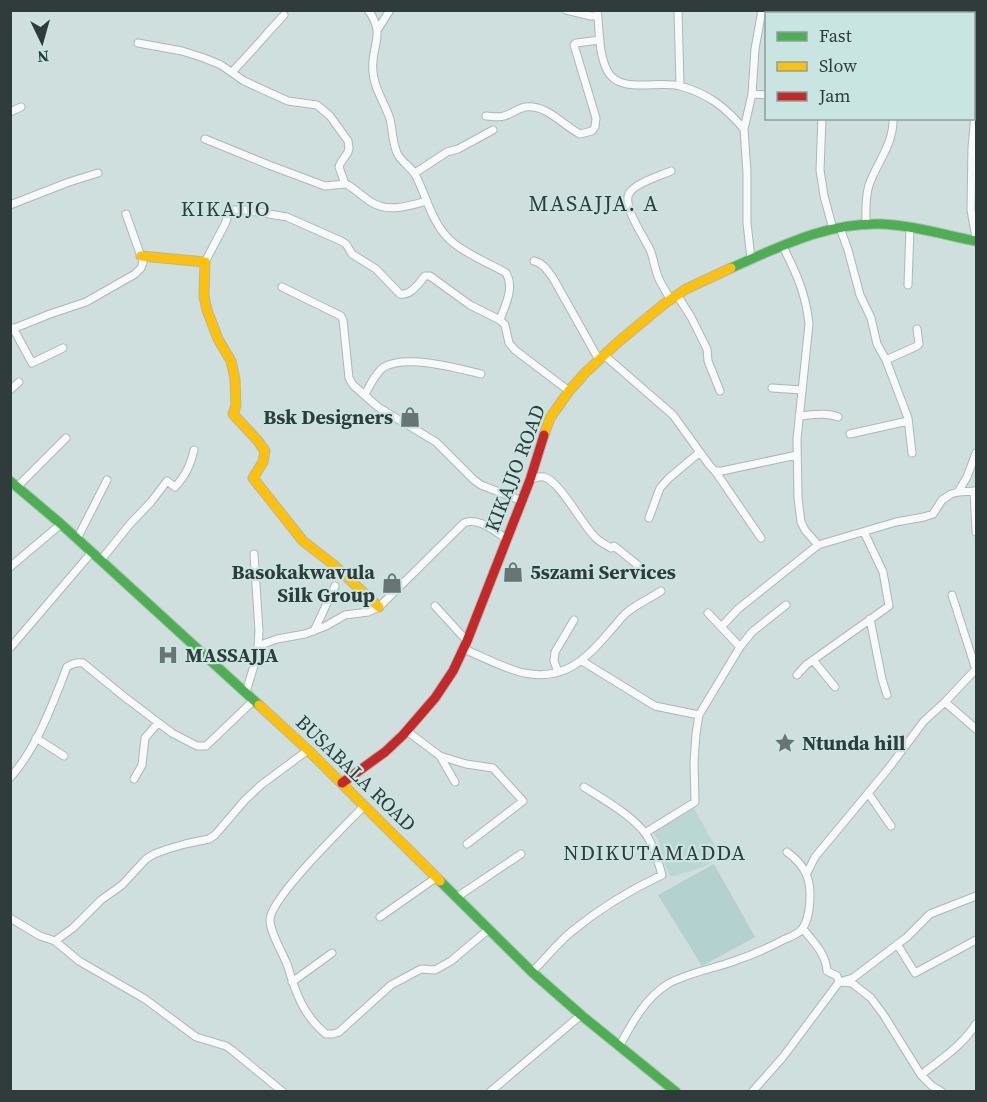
<svg xmlns="http://www.w3.org/2000/svg" width="987" height="1102" font-family="'Source Serif 4',serif">
	<style>
		.built { fill: #bad7d4 }
		.green { fill: #b3d1ce }
		.lines { fill: none; stroke-linecap: round; stroke-linejoin: round }
		.street-casing { stroke: #abb8b7; stroke-width: 9 }
		.fast-casing { stroke: #abb8b7; stroke-width: 11 }
		.slow-casing { stroke: #abb8b7; stroke-width: 11 }
		.jam-casing { stroke: #abb8b7; stroke-width: 11 }
		.street { stroke: #f8fafa; stroke-width: 7 }
		.fast { stroke: #4caf50; stroke-width: 9 }
		.slow { stroke: #ffc107; stroke-width: 9 }
		.jam { stroke: #c62828; stroke-width: 9 }
		.labels { text-anchor: middle; stroke-width: 4.5; stroke-linejoin: round; paint-order: stroke }
		.poi-label { font-size: 20px; font-weight: bold; fill: #303c3b; stroke: #c8e5e2; text-anchor: start }
		.street-label { font-size: 20px; fill: #303c3b; stroke: #c8e5e2 }
		.neighbourhood-label { font-size: 21px; letter-spacing: 1.5px; fill: #303c3b; stroke: #c8e5e2 }
		.quarter-label { font-size: 22px; letter-spacing: 1.5px; fill: #303c3b; stroke: #c8e5e2 }
	</style>
	<rect width="100%" height="100%" fill="#cedfdd"/>
	<!-- built -->
	<path class="built" d="M693,807L721,856L703,867L670,877L660,849L659,842L653,831Z"/>
	<!-- green -->
	<path class="green" d="M714,864L755,937L702,966L658,895Z"/>
	<g class="lines">
		<!-- street casing -->
		<g class="street-casing">
			<path id="street" d="M368,10C387,35 370,46 373,72C374,89 385,103 390,119C393,131 392,144 398,155C403,163 412,168 416,176C427,198 432,223 450,240C465,254 489,263 506,273C515,288 505,305 500,320
				M566,10L591,16H598
				M597,10C600,30 598,52 607,70C619,95 657,80 680,86C709,94 725,107 744,129
				M678,10L680,86
				M892,10V14
				M854,14V10
				M378,29L390,10
				M138,43L182,51L204,58L221,65L244,81L288,101L317,105L330,116L348,141L349,148L348,152L340,164L339,167L345,184
				M232,72C250,54 266,34 284,15
				M752,94L766,95
				M976,103L972,147L971,210L976,238
				M10,112L21,107
				M486,116C491,116 499,118 504,116C512,114 518,108 526,107C548,105 562,125 580,134L592,131L595,127L596,118L574,45L576,43L600,40
				M822,118L820,170L824,196L833,229
				M205,139L269,165L325,186L345,184L348,185C356,190 363,197 371,202C388,213 409,206 427,201
				M415,173L447,152L458,149L493,130
				M10,205L69,182L98,173
				M866,223C866,210 865,198 869,185C877,162 894,144 893,118
				M840,228L848,250L860,295L871,318L877,344L886,360L908,418L912,453
				M782,245C796,272 806,294 809,324L797,439L798,498L801,522L805,530L818,545
				M751,259L747,223V173L744,129L752,94L755,49L762,10
				M534,261C543,263 547,270 553,278L599,360
				M205,262L225,224L230,210H245L287,217L341,241L346,244L352,254L376,269L400,294C411,296 418,284 425,276H430L470,305L500,320L505,325L509,343L515,350L569,391
				M908,285L910,228
				M282,287L341,316L343,320L349,378L353,385L378,407L436,442L474,480L481,485L522,501
				M677,295L691,317L707,349L708,361L720,391
				M670,299C667,293 662,286 659,279C655,270 654,261 651,252C646,239 620,205 630,192C638,182 660,176 671,171
				M13,328L32,363L63,348
				M10,330L50,314L86,302L135,274L141,268L143,262L126,214
				M604,355L673,415L710,466L715,471H722L797,455
				M886,360L917,346L919,344L917,329
				M772,388L802,390
				M10,390L19,382
				M365,394C370,386 375,373 384,367C406,354 457,368 481,374
				M799,416C812,415 826,412 838,417
				M850,434L908,421
				M715,471L761,538
				M530,480C534,478 539,476 544,477C560,481 582,525 596,538C600,542 606,545 611,548L614,546L639,566
				M17,487L66,438
				M974,491L976,532
				M958,492L967,477L976,453
				M649,518L660,488L669,478L700,452
				M77,539L107,480
				M101,560L130,524L151,502L167,481L175,487C186,475 190,466 194,450
				M10,567L61,524
				M952,595L976,670
				M435,606L467,641
				M870,619L882,679L887,695
				M722,626L738,609L818,545L896,522L924,517L933,514L942,500L951,494L958,492L976,491
				M314,631L335,586
				M258,646L277,639L305,634L326,626L345,615L368,612L379,607L464,523C479,517 494,531 507,539
				M740,647L752,632L786,605
				M10,648L92,552
				M464,649C483,657 503,668 524,673C564,681 586,660 610,631C615,626 620,619 625,614C635,605 649,599 661,591
				M813,660L835,687
				M582,661L655,706L699,715
				M558,672L554,661L555,652L574,620
				M797,675L806,665L889,606L883,572L864,532
				M246,692L256,659L258,646L259,631L254,554
				M945,702L976,729
				M407,731L440,756L466,764L493,768L523,801L467,844
				M36,738L64,756
				M440,756L455,782
				M10,778C38,746 52,705 67,667C73,663 77,662 83,663L122,695L172,733L197,746H206L254,700
				M134,779L142,765L145,738L158,723
				M868,793L891,826
				M364,806C346,825 270,898 270,920C270,933 283,953 288,967C296,994 304,1016 326,1034H333L339,1032L391,985L421,969L435,970L451,961L489,929
				M645,833L695,802L694,762L696,734L699,715L740,647L708,613
				M807,873L815,857L888,769L924,721L945,702L976,669
				M457,897L521,854
				M380,917L437,877
				M10,918L40,936L55,941L79,961L145,999L196,1037L226,1046L233,1051L283,1092
				M803,929C813,941 826,954 827,971L837,976L839,982L853,978L907,937L930,914L976,896
				M55,941L73,928L101,900L122,885L146,859L154,854L168,849L185,844L209,839L215,835L245,800L261,785L308,750
				M897,944L915,973L976,940
				M532,972C545,959 557,944 571,932C599,909 630,890 662,875C658,862 655,848 647,836C635,817 603,799 584,787
				M292,982L332,953
				M620,1045C632,1023 646,997 668,984C689,972 714,969 737,960C752,955 768,948 783,940C789,937 798,935 802,929C809,920 810,905 810,894C810,875 802,863 787,852
				M921,1075C941,1059 962,1046 976,1024
				M490,1092L581,1015
				M752,1092L783,1057L839,982L852,983L871,998L883,1014L921,1075L932,1086L942,1092"/>
		</g>
		<!-- fast casing -->
		<g class="fast-casing">
			<path id="fast" d="M731,268C779,247 827,222 881,224C912,225 945,235 976,241
				M10,481L61,524L259,705
				M440,881L532,972L581,1015L676,1092"/>
		</g>
		<!-- slow casing -->
		<g class="slow-casing">
			<path id="slow" d="M141,256L205,262L204,296L207,310L218,339L231,361L235,379L236,406L233,414L258,441L265,451L263,462L253,478L303,541L334,565L379,607
				M544,435L550,418L569,391L585,373L617,343L664,304L686,289L731,268
				M259,705L308,750L440,881"/>
		</g>
		<!-- jam casing -->
		<g class="jam-casing">
			<path id="jam" d="M342,783L385,752L403,735L435,698L453,671L467,641L530,480L544,435"/>
		</g>
		<!-- street -->
		<use href="#street" class="street"/>
		<!-- fast -->
		<use href="#fast" class="fast"/>
		<!-- slow -->
		<use href="#slow" class="slow"/>
		<!-- jam -->
		<use href="#jam" class="jam"/>
	</g>
	<!-- icons -->
	<defs>
		<g id="shop-bare" transform="scale(1.62)"><path d="M-5-2.5h2.3a2.7 3.5 0 0 1 5.4 0H5L5.5 6h-11ZM-1.5-2.5h3a1.5 2.3 0 0 0-3 0Z" fill="#677574" stroke="#c8e5e2" stroke-width="2.5" paint-order="stroke"/></g>
		<g id="hospital-bare" transform="scale(1.62)"><path d="M-5-5h3v3.5h4V-5h3V5h-3V1.5h-4V5h-3Z" fill="#677574" stroke="#c8e5e2" stroke-width="2.5" paint-order="stroke"/></g>
		<g id="sight-bare" transform="scale(1.62)"><path d="M0-6L1.8-2.2L6-1.7L2.9 1.2L3.7 5.4L0 3.3L-3.7 5.4L-2.9 1.2L-6-1.7L-1.8-2.2Z" fill="#677574" stroke="#c8e5e2" stroke-width="2.5" paint-order="stroke"/></g>
	</defs>
	<g fill-rule="evenodd">
		<use href="#shop-bare" x="410" y="417"/>
		<use href="#shop-bare" x="513" y="572"/>
		<use href="#shop-bare" x="392" y="583"/>
		<use href="#hospital-bare" x="168" y="655"/>
		<use href="#sight-bare" x="785" y="743"/>
	</g>
	<g class="labels">
		<!-- poi labels -->
		<g class="poi-label">
			<text x="393" y="424" text-anchor="end">Bsk Designers</text>
			<text x="375" y="579" text-anchor="end">Basokakwavula<tspan x="375" dy="23">Silk Group</tspan></text>
			<text x="530" y="579">5szami Services</text>
			<text x="185" y="662">MASSAJJA</text>
			<text x="802" y="750">Ntunda hill</text>
		</g>
		<!-- street labels -->
		<g class="street-label">
			<text transform="translate(515 468) rotate(-69)" y="7">KIKAJJO ROAD</text>
			<text transform="translate(356 773) rotate(44)" y="7">BUSABALA ROAD</text>
		</g>
		<!-- neighbourhood labels -->
		<g class="neighbourhood-label">
			<text x="226" y="216">KIKAJJO</text>
			<text x="655" y="860">NDIKUTAMADDA</text>
		</g>
		<!-- quarter labels -->
		<g class="quarter-label">
			<text x="594" y="211">MASAJJA. A</text>
		</g>
	</g>
	<!-- border -->
	<rect width="987" height="1102" fill="none" stroke="#303c3b" stroke-width="24"/>
	<!-- legend -->
	<rect x="765" y="12" width="210" height="108" fill="#c8e5e2" stroke="#8ba19f" stroke-width="1.5"/>
	<rect x="777" y="32" width="30" height="9" fill="#4caf50" stroke="#8ba19f" stroke-width="1.5"/>
	<text x="819" y="42" font-size="18" fill="#303c3b">Fast</text>
	<rect x="777" y="62" width="30" height="9" fill="#ffc107" stroke="#8ba19f" stroke-width="1.5"/>
	<text x="819" y="72" font-size="18" fill="#303c3b">Slow</text>
	<rect x="777" y="92" width="30" height="9" fill="#c62828" stroke="#8ba19f" stroke-width="1.5"/>
	<text x="819" y="102" font-size="18" fill="#303c3b">Jam</text>
	<!-- north arrow -->
	<g transform="translate(42 42) rotate(175)" stroke="#c8e5e2" stroke-width="4.5" paint-order="stroke">
	<path d="M0-4.5L10 22L0 15L-10 22Z" fill="#303c3b"/>
	<text y="-9" font-size="16" font-weight="bold" text-anchor="middle" fill="#303c3b">N</text>
	</g>
</svg>
